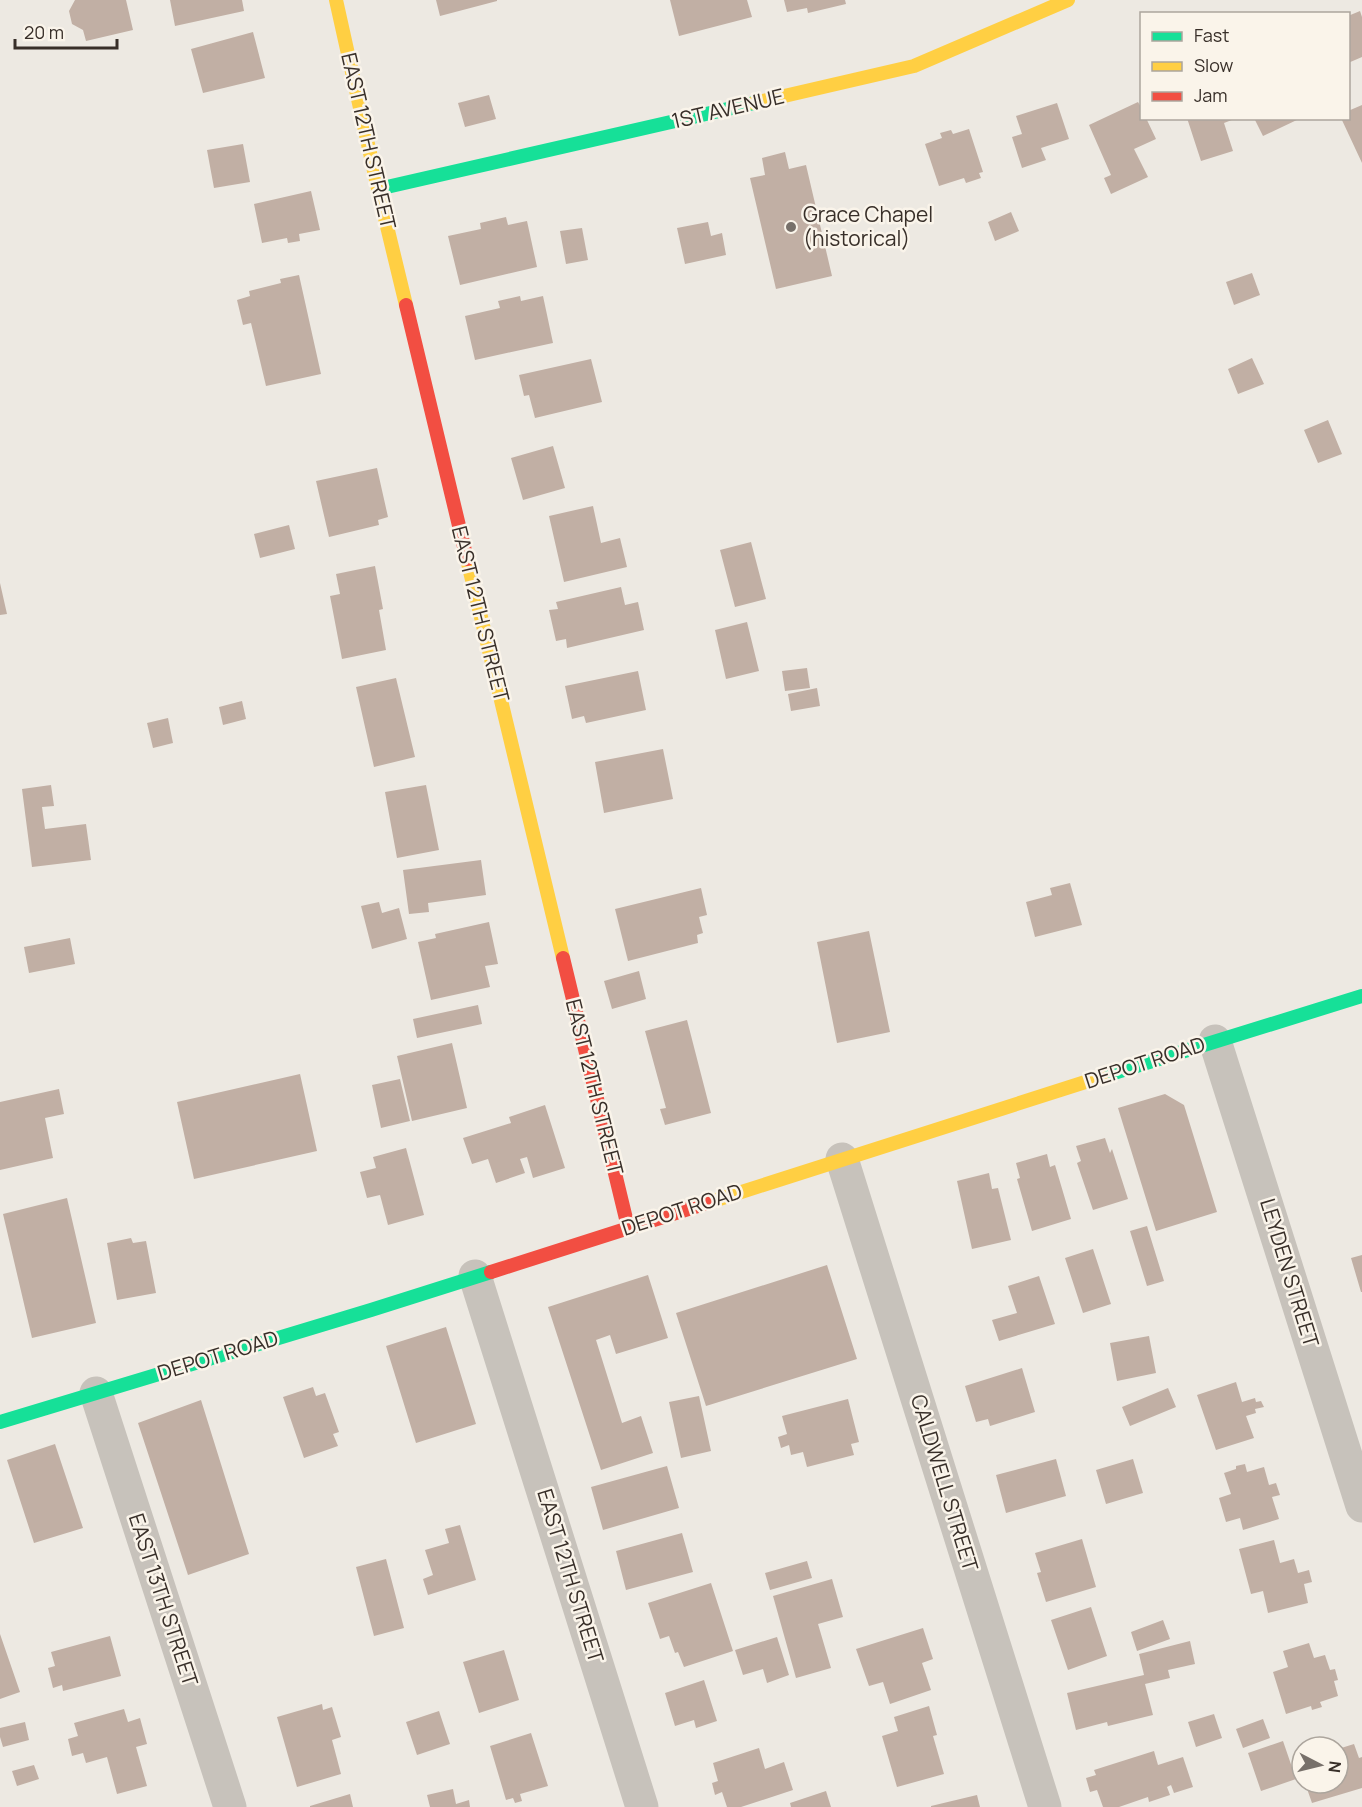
<svg xmlns="http://www.w3.org/2000/svg" width="1362" height="1807" font-family="Manrope,sans-serif">
	<style>
		.building { fill: #c1afa4 }
		.lines { fill: none; stroke-linecap: round; stroke-linejoin: round }
		.street { stroke: #c7c2bb; stroke-width: 33 }
		.fast { stroke: #16e098; stroke-width: 14 }
		.slow { stroke: #ffcf43; stroke-width: 14 }
		.jam { stroke: #f24e42; stroke-width: 14 }
		.poi-dot { fill: #77706a; stroke: #faf4ea; stroke-width: 2 }
		.labels { text-anchor: middle; stroke-width: 5; stroke-linejoin: round; paint-order: stroke }
		.street-label { font-size: 21px; fill: #382f29; stroke: #faf4ea }
		.poi-label { font-size: 21px; fill: #382f29; stroke: #faf4ea; text-anchor: start }
	</style>
	<rect width="100%" height="100%" fill="#ede9e2"/>
	<!-- building -->
	<path class="building" d="M75,0H126L133,30L86,41L83,30L72,24L69,11Z
		M170,0H242L244,11L175,26Z
		M436,0H497V1L440,16Z
		M670,0H747L752,17L679,36Z
		M784,0H845L846,4L808,13L807,8L787,12Z
		M1360,11L1362,17V57L1348,63V16Z
		M253,32L265,78L203,93L191,49Z
		M489,95L496,119L465,127L458,103Z
		M1138,102L1142,109V118H1146L1156,139L1134,149L1148,177L1111,194L1104,178L1111,175L1089,125Z
		M1057,103L1069,139L1041,148L1046,160L1022,168L1012,137L1022,134L1016,116Z
		M1362,105V163L1341,118H1348V111Z
		M1187,118H1237L1224,123L1233,151L1201,161Z
		M1254,118H1301L1263,136Z
		M969,129L983,172L979,173L981,178L966,183L964,178L939,186L925,144L942,138L940,133L951,130L953,134Z
		M243,144L250,182L214,188L207,150Z
		M785,152L789,169L806,165L832,276L776,289L750,178L765,175L762,158Z
		M311,191L320,230L299,234L300,241L288,243L287,238L262,243L254,204Z
		M1011,212L1019,231L995,241L988,222Z
		M506,217L508,225L527,221L537,267L460,285L448,236L481,229L480,223Z
		M708,222L711,236L722,233L726,255L685,264L677,228Z
		M582,228L588,260L566,264L560,231Z
		M1252,273L1260,295L1234,305L1226,282Z
		M299,275L321,374L266,386L251,323L243,325L237,300L250,296L249,291L281,283L280,279Z
		M520,296L521,301L543,296L553,343L475,360L465,316L500,308L498,301Z
		M1252,358L1264,384L1238,394L1228,369Z
		M591,359L602,402L535,418L529,395L524,396L519,375Z
		M1328,420L1342,454L1318,463L1304,430Z
		M553,446L565,488L523,500L511,458Z
		M377,468L388,517L378,520L379,525L329,537L316,481Z
		M593,506L601,543L620,538L627,567L564,582L549,516Z
		M289,525L295,549L260,558L254,534Z
		M751,542L766,599L735,607L720,550Z
		M375,566L383,609L379,610L386,650L342,659L330,596L340,594L336,574Z
		M0,583L7,614L0,615Z
		M621,587L625,605L638,602L644,630L567,648L566,639L556,641L549,610L558,609L556,602Z
		M747,622L759,671L726,679L715,630Z
		M807,668L810,688L785,691L782,671Z
		M638,671L646,710L586,723L584,716L572,719L565,686Z
		M396,678L415,757L374,767L356,687Z
		M817,688L820,706L791,711L788,694Z
		M242,701L246,719L223,725L219,707Z
		M168,718L173,743L153,748L147,723Z
		M663,749L673,799L604,813L595,762Z
		M51,785L54,806L42,807L45,829L86,824L91,860L32,867L22,789Z
		M426,785L439,850L397,858L385,792Z
		M481,860L486,895L428,903L429,912L409,914L403,870Z
		M1070,883L1082,925L1035,937L1026,902L1052,895L1050,888Z
		M701,888L707,915L699,917L703,933L697,935L698,943L628,961L615,909Z
		M379,902L382,913L399,908L407,939L372,949L361,906Z
		M489,922L498,964L485,966L490,987L431,1000L418,942L436,938L435,934Z
		M869,931L890,1032L837,1043L817,942Z
		M70,938L75,964L29,973L24,947Z
		M639,971L646,999L612,1009L604,981Z
		M478,1005L482,1024L417,1038L413,1019Z
		M687,1020L711,1113L665,1125L660,1109L666,1108L645,1031Z
		M452,1043L467,1108L412,1121L397,1056Z
		M300,1074L317,1151L194,1179L177,1102Z
		M400,1079L410,1121L381,1128L372,1085Z
		M59,1089L64,1114L45,1118L53,1158L0,1170V1102Z
		M1165,1094L1184,1105L1217,1212L1156,1231L1118,1108Z
		M545,1105L565,1168L533,1178L527,1157L520,1159L525,1173L496,1183L488,1159L472,1164L463,1138L511,1123L509,1117Z
		M1105,1138L1110,1153L1112,1149L1128,1199L1093,1210L1077,1163L1081,1161L1076,1146Z
		M406,1148L424,1215L388,1225L380,1195L367,1198L360,1172L376,1168L373,1157Z
		M1047,1154L1050,1167L1055,1165L1071,1219L1032,1231L1017,1179L1020,1178L1016,1163Z
		M989,1173L992,1189L998,1188L1011,1240L972,1249L957,1181Z
		M67,1198L96,1323L32,1338L3,1214Z
		M1147,1226L1164,1281L1147,1286L1130,1231Z
		M131,1238L133,1243L146,1241L156,1293L117,1300L107,1243Z
		M1093,1249L1111,1304L1083,1313L1065,1258Z
		M1362,1255V1292H1361L1351,1258Z
		M827,1265L857,1359L706,1406L676,1313Z
		M648,1275L668,1338L616,1354L610,1335L596,1340L622,1423L641,1416L653,1453L601,1470L548,1307Z
		M1039,1276L1055,1324L999,1341L992,1320L1017,1313L1008,1286Z
		M446,1327L476,1424L416,1443L386,1346Z
		M1149,1336L1156,1373L1117,1381L1110,1343Z
		M1022,1368L1035,1412L990,1426L988,1419L976,1422L965,1386Z
		M1236,1382L1242,1402L1255,1398L1256,1402L1261,1401L1264,1407L1255,1409L1256,1413L1246,1416L1254,1438L1216,1450L1197,1395Z
		M313,1387L316,1396L325,1393L339,1432L333,1434L338,1446L304,1458L283,1397Z
		M1168,1388L1176,1407L1130,1426L1122,1407Z
		M699,1396L711,1451L681,1458L669,1402Z
		M848,1399L859,1442L851,1444L854,1455L807,1467L803,1452L791,1455L789,1445L781,1448L778,1437L787,1434L782,1416Z
		M201,1400L249,1554L188,1575L138,1423Z
		M55,1444L83,1528L34,1543L7,1460Z
		M1056,1459L1066,1496L1006,1513L996,1475Z
		M1133,1459L1143,1493L1106,1504L1096,1470Z
		M1245,1464L1247,1472L1264,1467L1269,1485L1276,1483L1280,1495L1272,1497L1279,1519L1243,1530L1240,1518L1226,1522L1219,1498L1231,1494L1224,1473L1236,1469V1466Z
		M667,1466L679,1508L603,1530L591,1487Z
		M460,1525L476,1580L428,1595L423,1579L433,1575L425,1550L449,1543L445,1529Z
		M682,1533L693,1572L626,1590L616,1551Z
		M1082,1539L1096,1587L1046,1602L1037,1573L1041,1572L1035,1553Z
		M1274,1540L1280,1563L1294,1559L1298,1573L1309,1570L1312,1582L1304,1584L1308,1603L1268,1613L1263,1591L1251,1594L1239,1549Z
		M386,1559L404,1628L374,1636L356,1567Z
		M807,1561L812,1578L770,1590L765,1573Z
		M832,1579L843,1617L818,1624L831,1668L796,1678L773,1596Z
		M711,1583L733,1651L684,1667L678,1652L675,1653L669,1636L660,1639L648,1603Z
		M1091,1607L1107,1656L1068,1670L1051,1620Z
		M1163,1620L1170,1639L1137,1651L1131,1632Z
		M923,1628L933,1659L922,1663L931,1690L890,1704L883,1682L869,1686L856,1649Z
		M0,1634L20,1692L0,1699Z
		M110,1636L121,1676L63,1691L62,1685L53,1688L48,1668L55,1666L51,1652Z
		M777,1637L789,1675L767,1683L763,1669L743,1675L735,1650Z
		M1190,1641L1195,1664L1168,1670L1170,1678L1145,1684L1153,1715L1108,1726L1107,1722L1076,1730L1067,1693L1144,1675L1139,1654Z
		M1309,1643L1314,1658L1325,1655L1330,1670L1335,1669L1338,1680L1334,1681L1338,1696L1320,1702L1322,1707L1312,1710L1311,1706L1286,1714L1273,1672L1288,1667L1283,1651Z
		M504,1650L519,1700L479,1713L463,1662Z
		M704,1680L717,1721L696,1728L694,1720L675,1726L665,1693Z
		M322,1704L323,1710L332,1707L341,1737L332,1740L341,1774L297,1787L277,1717Z
		M929,1706L937,1735L933,1736L944,1774L897,1787L882,1736L898,1731L894,1717Z
		M124,1709L128,1722L140,1718L147,1744L136,1747L147,1786L117,1794L107,1757L86,1763L83,1753L72,1756L68,1739L78,1736L74,1723Z
		M439,1711L450,1744L417,1755L406,1722Z
		M1214,1714L1222,1738L1196,1747L1188,1722Z
		M1263,1719L1270,1738L1243,1748L1236,1729Z
		M25,1722L29,1740L3,1747L0,1737V1728Z
		M531,1733L548,1786L520,1794L522,1801L515,1803L513,1798L506,1800L490,1746Z
		M1283,1741L1296,1779L1261,1791L1248,1753Z
		M1354,1744L1359,1758L1362,1757V1788L1312,1803L1305,1783H1338V1749Z
		M759,1748L765,1769L784,1762L793,1790L741,1807H727L722,1792L715,1795L712,1783L718,1781L713,1763Z
		M1154,1751L1158,1765L1183,1757L1193,1787L1174,1793L1171,1785L1167,1787L1170,1795L1149,1802L1148,1797L1119,1807H1103L1097,1790L1090,1792L1086,1778L1096,1775L1094,1770Z
		M34,1765L39,1779L17,1786L12,1771Z
		M453,1789L456,1804L469,1800L470,1807H430L427,1795Z
		M826,1791L831,1807H791L790,1803Z
		M350,1794L353,1807H310V1806Z
		M977,1795L980,1807H931V1806Z"/>
	<g class="lines">
		<!-- street -->
		<path class="street" d="M1215,1041L1362,1506
			M842,1159L1045,1807
			M475,1276L642,1807
			M96,1393L230,1807"/>
		<!-- fast -->
		<path class="fast" d="M378,189L754,103
			M1101,1077L1362,996
			M0,1422L371,1310L491,1272"/>
		<!-- slow -->
		<path class="slow" d="M336,0L378,189L406,305
			M754,103L914,66L1068,0
			M467,559L563,958
			M707,1203L1101,1077"/>
		<!-- jam -->
		<path class="jam" d="M406,305L467,559
			M563,958L628,1227
			M491,1272L707,1203"/>
	</g>
	<!-- markers -->
	<circle class="poi-dot" cx="791" cy="227" r="6"/>
	<g class="labels">
		<!-- street labels -->
		<g class="street-label">
			<text transform="translate(728 109) rotate(-13)" y="7">1ST AVENUE</text>
			<text transform="translate(368 141) rotate(77)" y="7">EAST 12TH STREET</text>
			<text transform="translate(480 614) rotate(76)" y="7">EAST 12TH STREET</text>
			<text transform="translate(1145 1063) rotate(-18)" y="7">DEPOT ROAD</text>
			<text transform="translate(594 1087) rotate(76)" y="7">EAST 12TH STREET</text>
			<text transform="translate(682 1210) rotate(-18)" y="7">DEPOT ROAD</text>
			<text transform="translate(1289 1273) rotate(73)" y="7">LEYDEN STREET</text>
			<text transform="translate(218 1356) rotate(-17)" y="7">DEPOT ROAD</text>
			<text transform="translate(944 1483) rotate(73)" y="7">CALDWELL STREET</text>
			<text transform="translate(570 1576) rotate(73)" y="7">EAST 12TH STREET</text>
			<text transform="translate(163 1600) rotate(72)" y="7">EAST 13TH STREET</text>
		</g>
		<!-- poi labels -->
		<g class="poi-label">
			<text x="803" y="222">Grace Chapel<tspan x="803" dy="24">(historical)</tspan></text>
		</g>
	</g>
	<!-- legend -->
	<rect x="1140" y="12" width="210" height="108" fill="#faf4ea" stroke="#aca59d" stroke-width="1.5"/>
	<rect x="1152" y="32" width="30" height="9" fill="#16e098" stroke="#aca59d" stroke-width="1.5"/>
	<text x="1194" y="42" font-size="18" fill="#382f29">Fast</text>
	<rect x="1152" y="62" width="30" height="9" fill="#ffcf43" stroke="#aca59d" stroke-width="1.5"/>
	<text x="1194" y="72" font-size="18" fill="#382f29">Slow</text>
	<rect x="1152" y="92" width="30" height="9" fill="#f24e42" stroke="#aca59d" stroke-width="1.5"/>
	<text x="1194" y="102" font-size="18" fill="#382f29">Jam</text>
	<!-- north arrow -->
	<g transform="translate(1320 1765) rotate(97)"><circle r="28" fill="#faf4ea" stroke="#aca59d" stroke-width="1.5"/>
	<path d="M0-4.5L10 22L0 15L-10 22Z" fill="#77706a"/>
	<text y="-9" font-size="16" font-weight="bold" text-anchor="middle" fill="#382f29">N</text>
	</g>
	<!-- scale -->
	<path d="M15 39v9h102v-9" fill="none" stroke="#382f29" stroke-width="3"/>
	<text x="24" y="39" font-size="18" fill="#382f29" stroke="#faf4ea" stroke-width="4.5" paint-order="stroke">20 m</text>
</svg>
